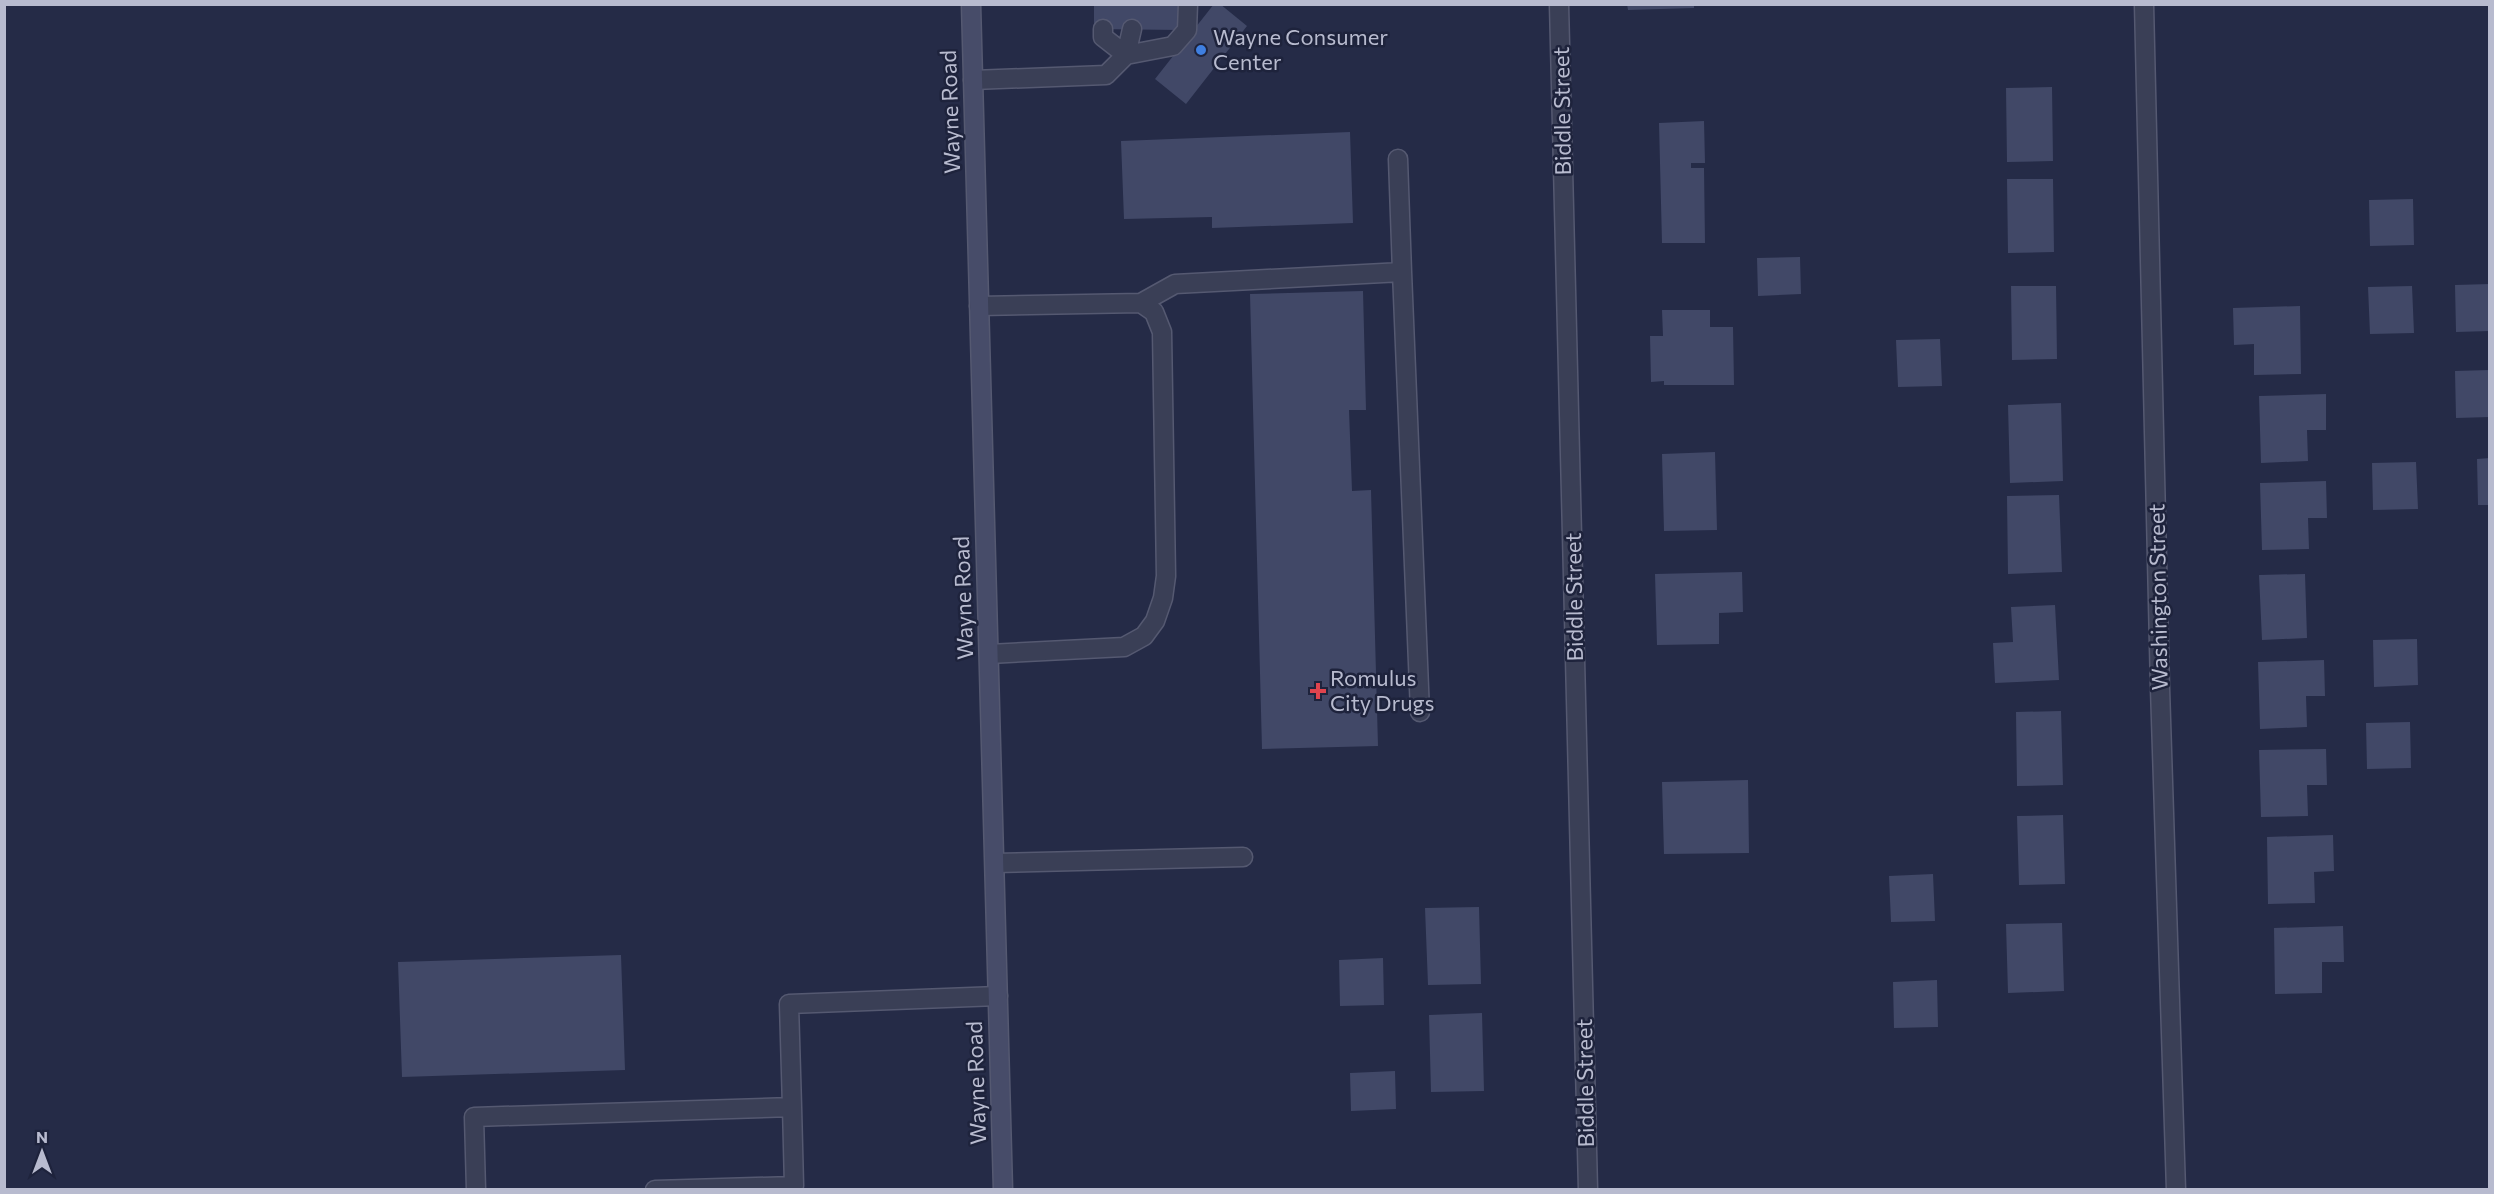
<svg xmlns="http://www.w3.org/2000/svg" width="2494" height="1194" font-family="Commissioner,sans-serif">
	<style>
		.building { fill: #414867 }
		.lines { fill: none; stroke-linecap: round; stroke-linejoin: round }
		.service-casing { stroke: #555971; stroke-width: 21 }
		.minor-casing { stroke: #555971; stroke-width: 21 }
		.secondary-casing { stroke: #555971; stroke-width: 21 }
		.service { stroke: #3a3f56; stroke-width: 18 }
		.minor { stroke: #3a3f56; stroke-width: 18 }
		.secondary { stroke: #474c69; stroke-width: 18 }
		.shop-dot { fill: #3f7fe0; stroke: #1e233c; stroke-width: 2 }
		.health-dot { fill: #e0444e; stroke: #1e233c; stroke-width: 2 }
		.labels { text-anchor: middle; stroke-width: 5; stroke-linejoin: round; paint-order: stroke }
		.poi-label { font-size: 22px; fill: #b8bbcf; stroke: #1e233c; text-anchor: start }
		.street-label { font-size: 22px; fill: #b8bbcf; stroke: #1e233c }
	</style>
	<rect width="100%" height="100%" fill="#252b47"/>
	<!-- building -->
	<path class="building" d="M1214,4H1220L1247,26L1186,104L1155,79Z
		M1627,4H1694V8L1628,10Z
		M1094,5H1180V30L1094,29Z
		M2052,87L2053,161L2007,162L2006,88Z
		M1704,121L1705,163H1691V168H1704L1705,243H1662L1659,123Z
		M1350,132L1353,223L1212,228V217L1124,219L1121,141Z
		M2007,179H2053L2054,252L2008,253Z
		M2413,199L2414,245L2370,246L2369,200Z
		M1800,257L1801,294L1758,296L1757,258Z
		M2490,284V331L2456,332L2455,285Z
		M2011,286H2056L2057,359L2012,360Z
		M2412,286L2414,333L2370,334L2368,287Z
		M1363,291L1366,410H1349L1352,491L1371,490L1378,746L1262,749L1250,294Z
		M2300,306L2301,374L2254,375V344L2234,345L2233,308Z
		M1662,310H1710V327H1733L1734,385H1664V381L1651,382L1650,336H1663Z
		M1940,339L1942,386L1898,387L1896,340Z
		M2490,370V417L2456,418L2455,371Z
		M2326,394V430H2307L2308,461L2261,463L2259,396Z
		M2061,403L2063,481L2010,483L2008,405Z
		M1715,452L1717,530L1664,531L1662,454Z
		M2490,458V505H2478L2477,459Z
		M2416,462L2418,509L2373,510L2372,463Z
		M2326,481L2327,518H2308L2309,549L2262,550L2260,483Z
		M2059,495L2062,572L2008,574L2007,496Z
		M1742,572L1743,612L1719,613V644L1657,645L1655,574Z
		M2305,574L2307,638L2262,640L2259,575Z
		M2055,605L2059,680L1995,683L1993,643L2013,642L2011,607Z
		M2417,639L2418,685L2374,687L2373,640Z
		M2324,660L2325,696H2306L2307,727L2260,729L2258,662Z
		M2061,711L2063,785L2017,786L2016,712Z
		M2410,722L2411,768L2367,769L2366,723Z
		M2326,749L2327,785H2307L2308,816L2261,817L2259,750Z
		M1748,780L1749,853L1664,854L1662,782Z
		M2063,815L2065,884L2019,885L2017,816Z
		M2333,835L2334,871L2314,872L2315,903L2268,904L2267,837Z
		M1933,874L1935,921L1891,922L1889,876Z
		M1479,907L1481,984L1428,985L1425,908Z
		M2062,923L2064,991L2008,993L2006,924Z
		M2343,926L2344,962H2322V993L2275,994L2274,928Z
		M621,955L625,1070L402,1077L398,962Z
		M1383,958L1384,1005L1340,1006L1339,960Z
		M1937,980L1938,1027L1894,1028L1893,982Z
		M1482,1013L1484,1091L1431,1092L1429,1015Z
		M1395,1071L1396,1109L1351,1111L1350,1073Z"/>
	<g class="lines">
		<!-- service casing -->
		<g class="service-casing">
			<path id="service" d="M1103,29V37L1126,55L1173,46L1187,30L1188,4
				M973,80L1106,75L1126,55L1132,29
				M1402,272L1420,712
				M1141,303L1175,284L1402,272L1398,159
				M979,306L1141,303L1154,312L1162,332L1166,576L1163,598L1155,621L1144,636L1124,647L989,654
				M995,863L1243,857
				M476,1190L474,1117L792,1107L789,1004L998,996
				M655,1190L794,1186L792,1107"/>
		</g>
		<!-- minor casing -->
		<g class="minor-casing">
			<path id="minor" d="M1559,4L1588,1190
				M2144,4L2160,688L2176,1190"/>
		</g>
		<!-- secondary casing -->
		<g class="secondary-casing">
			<path id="secondary" d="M971,4L1003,1190"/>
		</g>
		<!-- service -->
		<use href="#service" class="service"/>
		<!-- minor -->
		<use href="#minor" class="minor"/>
		<!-- secondary -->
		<use href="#secondary" class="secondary"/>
	</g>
	<!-- markers -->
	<circle class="shop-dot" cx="1201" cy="50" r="6"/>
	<path class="health-dot" d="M1315 682h6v6h6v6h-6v6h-6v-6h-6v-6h6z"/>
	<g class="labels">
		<!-- poi labels -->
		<g class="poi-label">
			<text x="1213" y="45">Wayne Consumer<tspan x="1213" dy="25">Center</tspan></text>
			<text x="1330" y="686">Romulus<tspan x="1330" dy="25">City Drugs</tspan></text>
		</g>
		<!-- street labels -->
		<g class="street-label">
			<text transform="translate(1562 111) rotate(-91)" y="8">Biddle Street</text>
			<text transform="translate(950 112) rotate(-92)" y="8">Wayne Road</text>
			<text transform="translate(1574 597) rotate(-91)" y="8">Biddle Street</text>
			<text transform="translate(2158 597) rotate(-91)" y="8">Washington Street</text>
			<text transform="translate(963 598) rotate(-92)" y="8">Wayne Road</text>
			<text transform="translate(976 1083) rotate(-92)" y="8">Wayne Road</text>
			<text transform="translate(1585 1083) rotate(-91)" y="8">Biddle Street</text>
		</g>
	</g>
	<!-- border -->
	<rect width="2494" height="1194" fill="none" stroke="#b8bbcf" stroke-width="12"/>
	<!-- north arrow -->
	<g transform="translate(42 1152)" stroke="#1e233c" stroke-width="4.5" paint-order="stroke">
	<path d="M0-4.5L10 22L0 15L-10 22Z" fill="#b8bbcf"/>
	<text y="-9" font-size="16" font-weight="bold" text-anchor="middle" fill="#b8bbcf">N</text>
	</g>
</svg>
